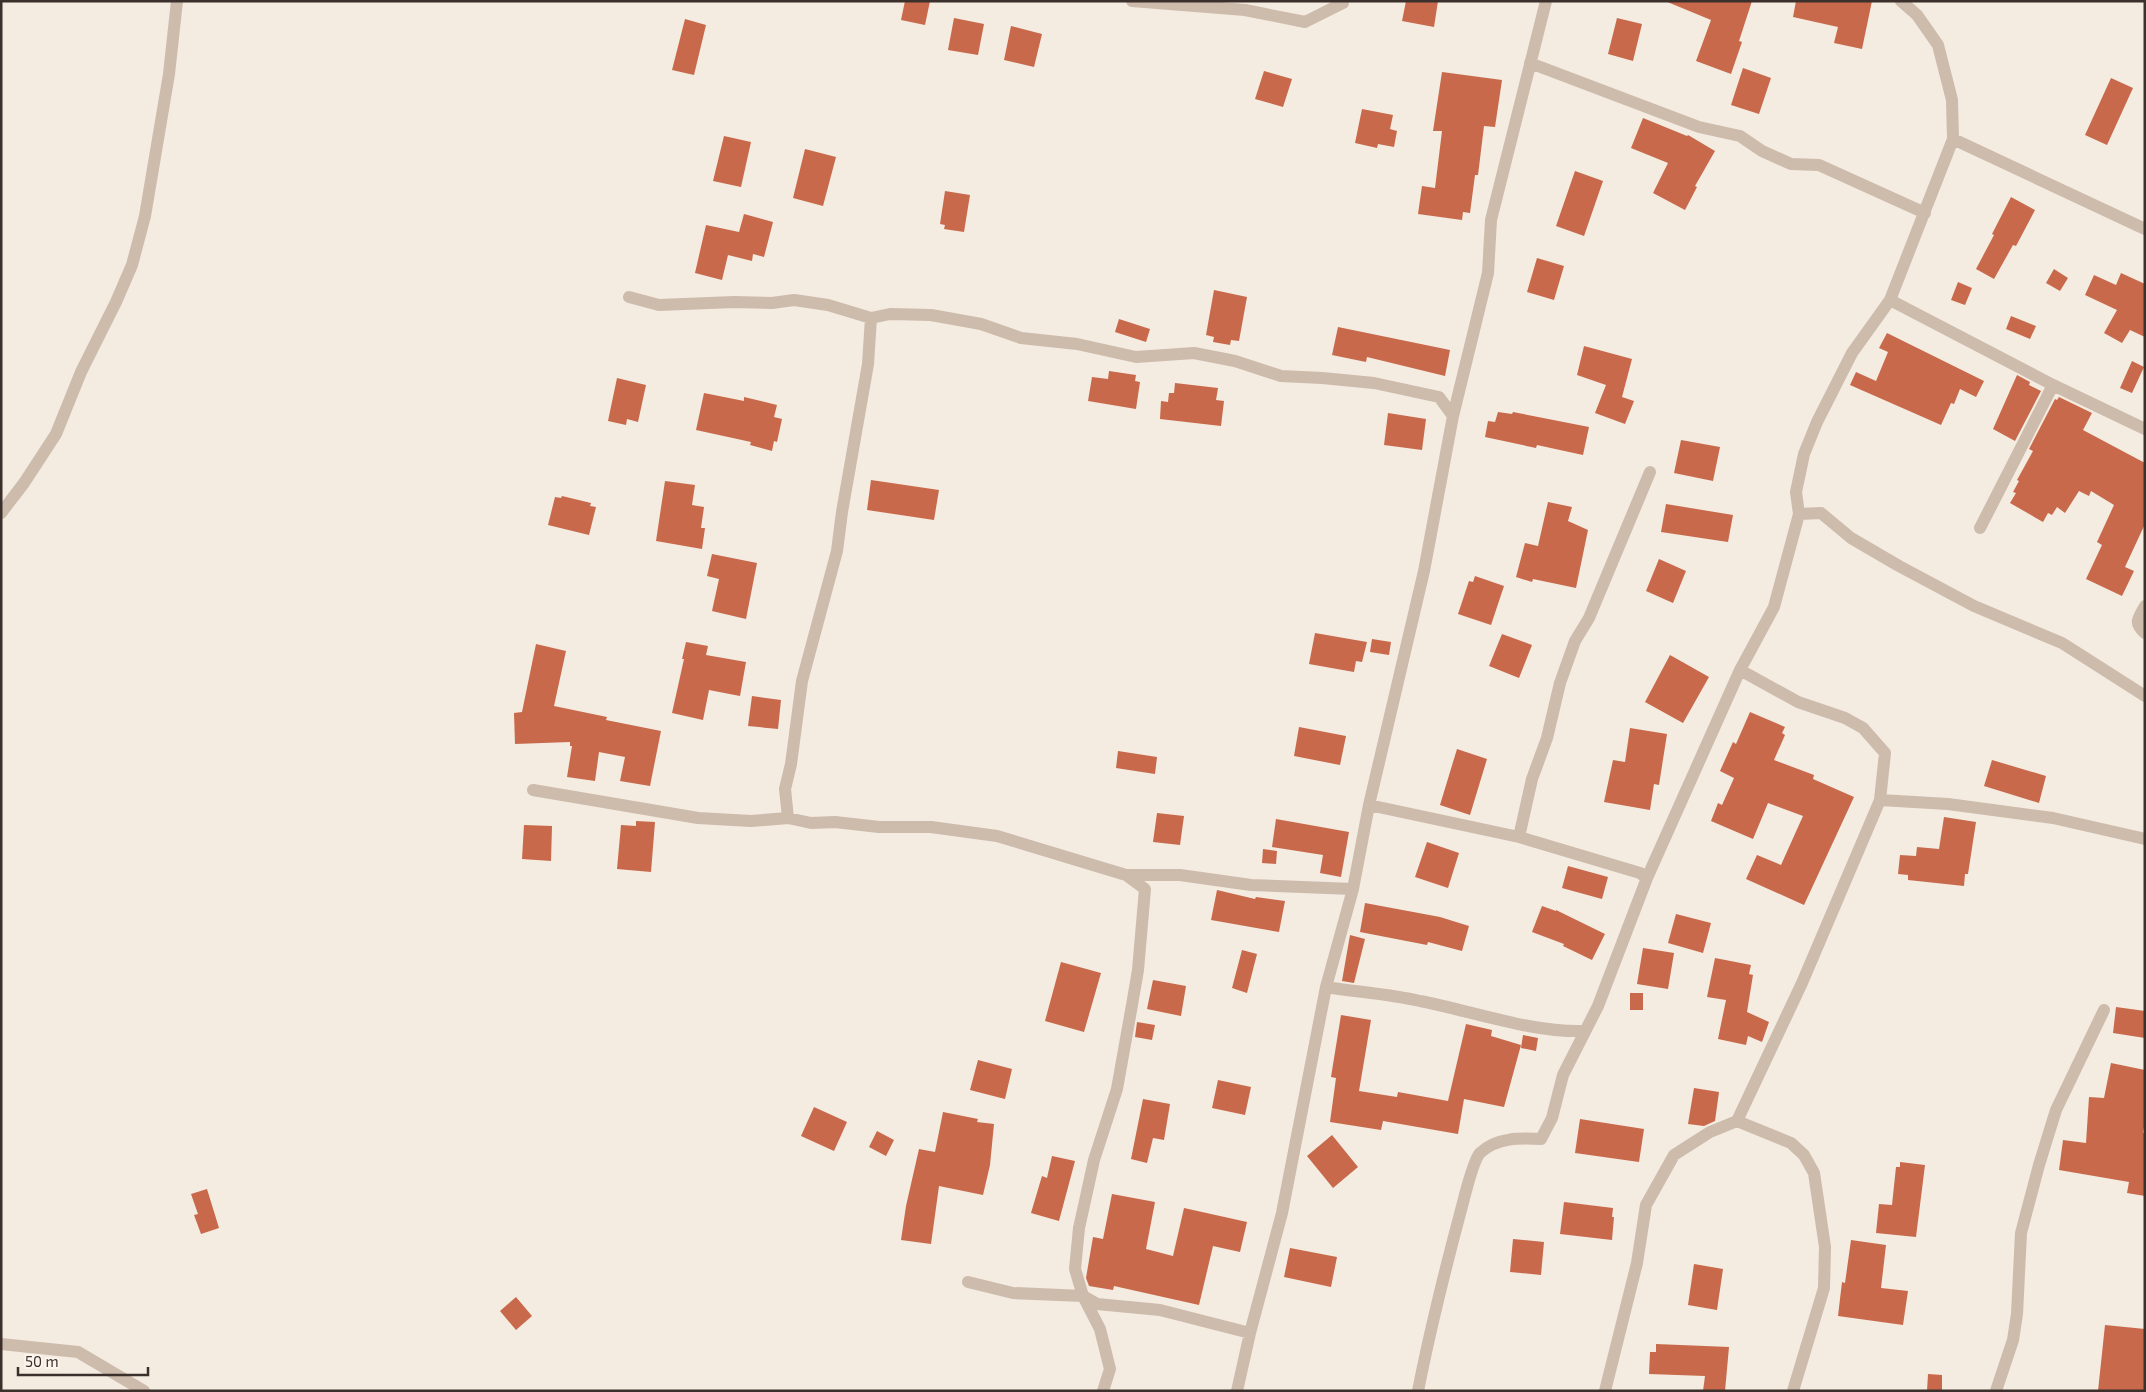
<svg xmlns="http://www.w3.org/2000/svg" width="2146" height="1392" font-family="'Exo 2',sans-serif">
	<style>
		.building { fill: #c8694b }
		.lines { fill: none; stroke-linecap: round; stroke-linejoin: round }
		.street { stroke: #cdbbac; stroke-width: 12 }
	</style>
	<rect width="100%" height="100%" fill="#f4ebe1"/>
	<!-- building -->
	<path class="building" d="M905,1H930L925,25L901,20Z
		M1406,1H1438L1434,27L1402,21Z
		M1665,1H1752L1739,41L1742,42L1731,74L1696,61L1711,20Z
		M1796,1H1872L1862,49L1834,43L1838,27L1793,17Z
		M954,18L984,24L978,55L948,50Z
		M1617,18L1642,24L1633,61L1608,54Z
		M685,19L706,25L694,75L672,70Z
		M1011,26L1042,34L1034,67L1004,60Z
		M1743,68L1771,78L1759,114L1731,105Z
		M1264,71L1292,79L1283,107L1255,99Z
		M1442,72L1502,80L1495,127L1484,126L1478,175H1475L1470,213L1463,212L1462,220L1418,214L1422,186L1435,188L1442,131H1433Z
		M2111,78L2133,88L2107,145L2085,135Z
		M1362,109L1393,115L1390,129L1397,131L1394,147L1378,144L1377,148L1355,143Z
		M1643,118L1687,136L1688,135L1715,151L1695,186L1697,187L1685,210L1653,193L1668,163L1631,148Z
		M724,136L751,142L741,187L713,181Z
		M805,149L836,157L823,206L793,198Z
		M1575,171L1603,181L1584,236L1556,226Z
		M945,191L970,195L964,232L944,229L945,225L940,224Z
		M2011,197L2035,210L2016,246L2013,245L1994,279L1976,269L1994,235L1992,234Z
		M744,214L773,222L764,257L753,254L752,261L728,255L722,280L695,273L706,225L739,232Z
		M1537,258L1564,266L1554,300L1527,292Z
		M2054,269L2068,278L2060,291L2046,283Z
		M2121,273L2145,284V337L2130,330L2122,343L2104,333L2117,310L2085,295L2094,275L2116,285Z
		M1958,282L1972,288L1965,305L1951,300Z
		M1214,290L1247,297L1239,341L1231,340L1230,345L1213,342L1214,337L1206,335Z
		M2011,316L2036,326L2030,339L2006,329Z
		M1119,319L1150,329L1146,342L1115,332Z
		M1338,327L1450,350L1445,376L1367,357L1366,362L1332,355Z
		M1887,333L1984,381L1976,397L1960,389L1954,404L1951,403L1941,425L1850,385L1856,372L1876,381L1888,352L1879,348Z
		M1584,346L1632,359L1622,397L1634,401L1625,424L1595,413L1606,385L1577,375Z
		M2132,361L2144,367L2132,393L2120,388Z
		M1109,371L1136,375L1135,381L1140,382L1136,409L1088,401L1092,377L1108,379Z
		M2017,375L2030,382L2029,385L2041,391L2015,441L1993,429Z
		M617,378L646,385L638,422L627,419L626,425L608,421Z
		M1175,383L1218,388L1216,400L1224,401L1221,426L1160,419L1161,401L1168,402L1169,393H1174Z
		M704,393L744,401V397L777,405L774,417L782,419L777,442L774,441L772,451L750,445L751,442L696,430Z
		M2059,397L2092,413L2083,430L2145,463V524L2125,567L2134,571L2122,596L2086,579L2102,545L2097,542L2114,505L2091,491L2089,496L2079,491L2065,513L2057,507L2052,515L2048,513L2043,522L2010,503L2016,493L2013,492L2019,481L2017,480L2033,451L2029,449L2055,399L2057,400Z
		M1498,412L1512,414L1513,412L1589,427L1583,455L1537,445L1536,448L1485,437L1488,421L1495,422Z
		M1388,413L1426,419L1422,450L1384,445Z
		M1681,440L1720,447L1713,481L1674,473Z
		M871,480L939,490L934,520L867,510Z
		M665,481L695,485L692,505L704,507L701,528H705L702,549L656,541Z
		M562,496L591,503L590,506L596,507L589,535L548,525L555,497L561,498Z
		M1548,502L1572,507L1568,521L1588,530L1576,588L1533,579L1532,582L1516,577L1525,543L1538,546Z
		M1666,504L1733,515L1728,542L1661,532Z
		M712,554L757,563L746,619L712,611L719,579L707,576Z
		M1659,559L1686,571L1673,603L1646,591Z
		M1475,576L1504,586L1491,625L1458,614L1469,581L1473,582Z
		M1315,633L1367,642L1362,662L1356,661L1354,672L1309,664Z
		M1502,634L1532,645L1519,678L1489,666Z
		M1372,639L1391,642L1389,655L1370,652Z
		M686,642L708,646L706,655L746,662L740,696L709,690L703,720L672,713L684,659H682Z
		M536,644L566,651L554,706L607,717L606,720L661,731L650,786L620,781L625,757L599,752L595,781L567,777L572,746H570V742L515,744L514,713L522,712Z
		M1670,655L1709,677L1683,723L1645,702Z
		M752,696L781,700L778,729L748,726Z
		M1750,712L1785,727L1782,733L1785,735L1774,760L1814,775L1813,779L1854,797L1804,905L1746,879L1757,855L1781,865L1803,816L1768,803L1753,839L1711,821L1718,803L1722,805L1734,778L1720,771L1733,742L1736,744Z
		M1299,727L1346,736L1340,765L1294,756Z
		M1630,728L1667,734L1659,785L1654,784L1650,810L1604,802L1613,760L1625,762Z
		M1457,749L1487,759L1470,815L1440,805Z
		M1118,751L1157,757L1155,774L1116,768Z
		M1992,760L2046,776L2039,803L1984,786Z
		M1157,813L1184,816L1180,845L1153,842Z
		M1944,817L1976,822L1968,874H1965L1964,886L1908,880V875L1898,874L1900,855L1916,856L1917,847L1939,849Z
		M1276,819L1349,832L1341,877L1320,873L1323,855L1272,847Z
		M636,821L655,822L651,872L617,869L621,825L636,826Z
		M524,825L552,826L551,861L522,859Z
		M1427,842L1459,853L1448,888L1415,877Z
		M1263,849L1277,851L1276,864L1262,863Z
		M1568,866L1608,877L1602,899L1562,888Z
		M1217,890L1255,899L1256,897L1285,901L1279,932L1211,920Z
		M1365,903L1440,917L1469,926L1462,951L1428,942L1427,945L1360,932Z
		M1542,906L1556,911V910L1605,934L1592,960L1563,946L1564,944L1532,932Z
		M1676,914L1711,923L1703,953L1668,943Z
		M1350,935L1365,939L1354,983L1342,981Z
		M1643,948L1674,953L1668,989L1637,984Z
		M1242,950L1257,954L1247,993L1232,988Z
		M1715,958L1751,965L1749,974L1753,975L1747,1012L1769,1022L1762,1042L1748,1036L1746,1045L1718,1039L1726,1000L1707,997Z
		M1061,962L1101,973L1084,1032L1045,1021Z
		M1153,980L1186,986L1181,1016L1147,1009Z
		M1630,993H1643V1010H1630Z
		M2116,1007L2145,1011V1038L2113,1033Z
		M1341,1015L1371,1020L1359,1091L1397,1097L1398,1092L1448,1101L1466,1024L1492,1030L1491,1036L1521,1045L1504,1107L1464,1099L1458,1134L1383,1121L1381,1130L1330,1122L1336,1078L1331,1077Z
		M1137,1022L1155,1025L1152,1040L1135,1037Z
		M1523,1035L1538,1038L1536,1051L1521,1048Z
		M978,1060L1012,1069L1005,1099L970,1090Z
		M2111,1063L2145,1070V1120L2143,1133H2145V1196L2127,1193L2129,1182L2059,1170L2063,1140L2086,1143L2089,1097L2104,1098Z
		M1218,1080L1251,1087L1245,1115L1212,1108Z
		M1694,1088L1719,1092L1715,1121L1704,1126L1688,1124Z
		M1143,1099L1170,1104L1164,1140L1153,1138L1147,1163L1131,1159Z
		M814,1107L847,1122L834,1151L801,1136Z
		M943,1112L978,1119L977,1122L994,1124L990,1165L983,1195L939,1186L931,1244L901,1240L906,1206L919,1149L935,1152Z
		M1580,1119L1644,1129L1639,1162L1575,1153Z
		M877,1131L894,1140L886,1156L869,1147Z
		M1332,1135L1358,1167L1333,1188L1307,1156Z
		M1052,1156L1075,1161L1059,1221L1031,1213L1042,1176L1047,1178Z
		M1900,1162L1925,1165L1916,1237L1876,1233L1879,1204L1892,1205L1896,1167H1900Z
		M207,1189L219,1228L201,1234L194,1215L198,1214L191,1194Z
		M1112,1194L1155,1202L1146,1249L1173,1256L1184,1208L1247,1222L1240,1252L1213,1246L1199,1305L1114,1286L1113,1290L1089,1286L1086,1278L1093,1237L1103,1239Z
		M1564,1202L1613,1208L1612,1217H1614L1612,1240L1560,1234Z
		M1513,1239L1544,1242L1541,1275L1510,1272Z
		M1851,1240L1886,1245L1881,1288L1908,1291L1903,1325L1838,1316L1842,1282L1845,1283Z
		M1290,1248L1337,1257L1331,1287L1284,1277Z
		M1694,1264L1723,1269L1717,1310L1688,1305Z
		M516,1297L532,1316L516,1330L500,1311Z
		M2105,1325L2145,1329V1391H2098Z
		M1656,1344L1729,1347L1725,1391H1703L1705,1376L1649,1374L1650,1352H1656Z
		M1928,1374L1942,1375V1391H1927Z"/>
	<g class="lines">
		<!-- street -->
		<path class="street" d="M1132,1L1245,10L1305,22L1343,3V1
			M1530,63L1699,127L1740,136L1762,151L1791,164L1819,165L1925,213
			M1953,139L2145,229
			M629,297L659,305L734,302L772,303L794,300L828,305L871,318L890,314L931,315L981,324L1021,338L1077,344L1136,357L1194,353L1235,361L1281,376L1322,378L1374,383L1439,397L1453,416
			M1890,300L2053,385L2145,429
			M1,513L24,483L56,434L81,372L116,302L132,265L145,216L169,74L177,1
			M1799,514L1821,513L1851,538L1899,566L1974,606L2062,643L2145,696
			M1980,528L2053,385
			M2145,606C2138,619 2133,622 2145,633
			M533,790L698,818L751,821L788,818L811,823L835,822L879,827H931L997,836L1126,875H1180L1251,885L1353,889
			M1880,800L1948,804L2053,818L2145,839
			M1369,805L1519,837L1640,873L1647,878
			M788,818L785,789L791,764L802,681L837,551L842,512L868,364L871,318
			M1519,837L1532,779L1547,738L1560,683L1575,641L1589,618L1650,472
			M1326,987C1357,992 1389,994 1420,1001C1472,1011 1532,1033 1585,1031
			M1737,1121L1791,1143L1804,1155L1814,1173L1825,1247L1824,1288L1793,1391
			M968,1282L1013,1293L1083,1296L1097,1304L1160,1310L1250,1333
			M1,1344L78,1352L144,1391
			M1103,1391L1110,1369L1100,1329L1083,1296L1075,1269L1079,1228L1087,1192L1094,1160L1117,1089L1132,1005L1138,970L1145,889L1126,875
			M1237,1391L1250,1333L1282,1213L1326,987L1353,889L1369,805L1424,571L1453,416L1488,273L1491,220L1546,1
			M1418,1391C1430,1330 1445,1270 1461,1210C1464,1199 1473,1160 1480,1153C1497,1137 1521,1138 1541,1139L1552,1118L1563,1075L1598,1006L1647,878L1740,670L1774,607L1799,514L1796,492L1804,454L1817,422L1852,353L1890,300L1953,139L1952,100L1938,45L1917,15L1901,1
			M1605,1391L1637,1263L1646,1205L1674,1155L1710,1132L1737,1121L1802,983L1880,800L1885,753L1863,728L1845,718L1798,702L1740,670
			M1996,1391L2013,1340L2017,1314L2021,1233L2039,1165L2056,1110L2104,1010"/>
	</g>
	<!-- border -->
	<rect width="2146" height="1392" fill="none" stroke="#3b302b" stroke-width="5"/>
	<!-- scale -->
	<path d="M18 1367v8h130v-8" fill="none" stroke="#3b302b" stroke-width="2.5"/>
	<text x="25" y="1367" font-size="15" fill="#3b302b" stroke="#fbf5ee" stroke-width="4" paint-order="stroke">50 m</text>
</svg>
